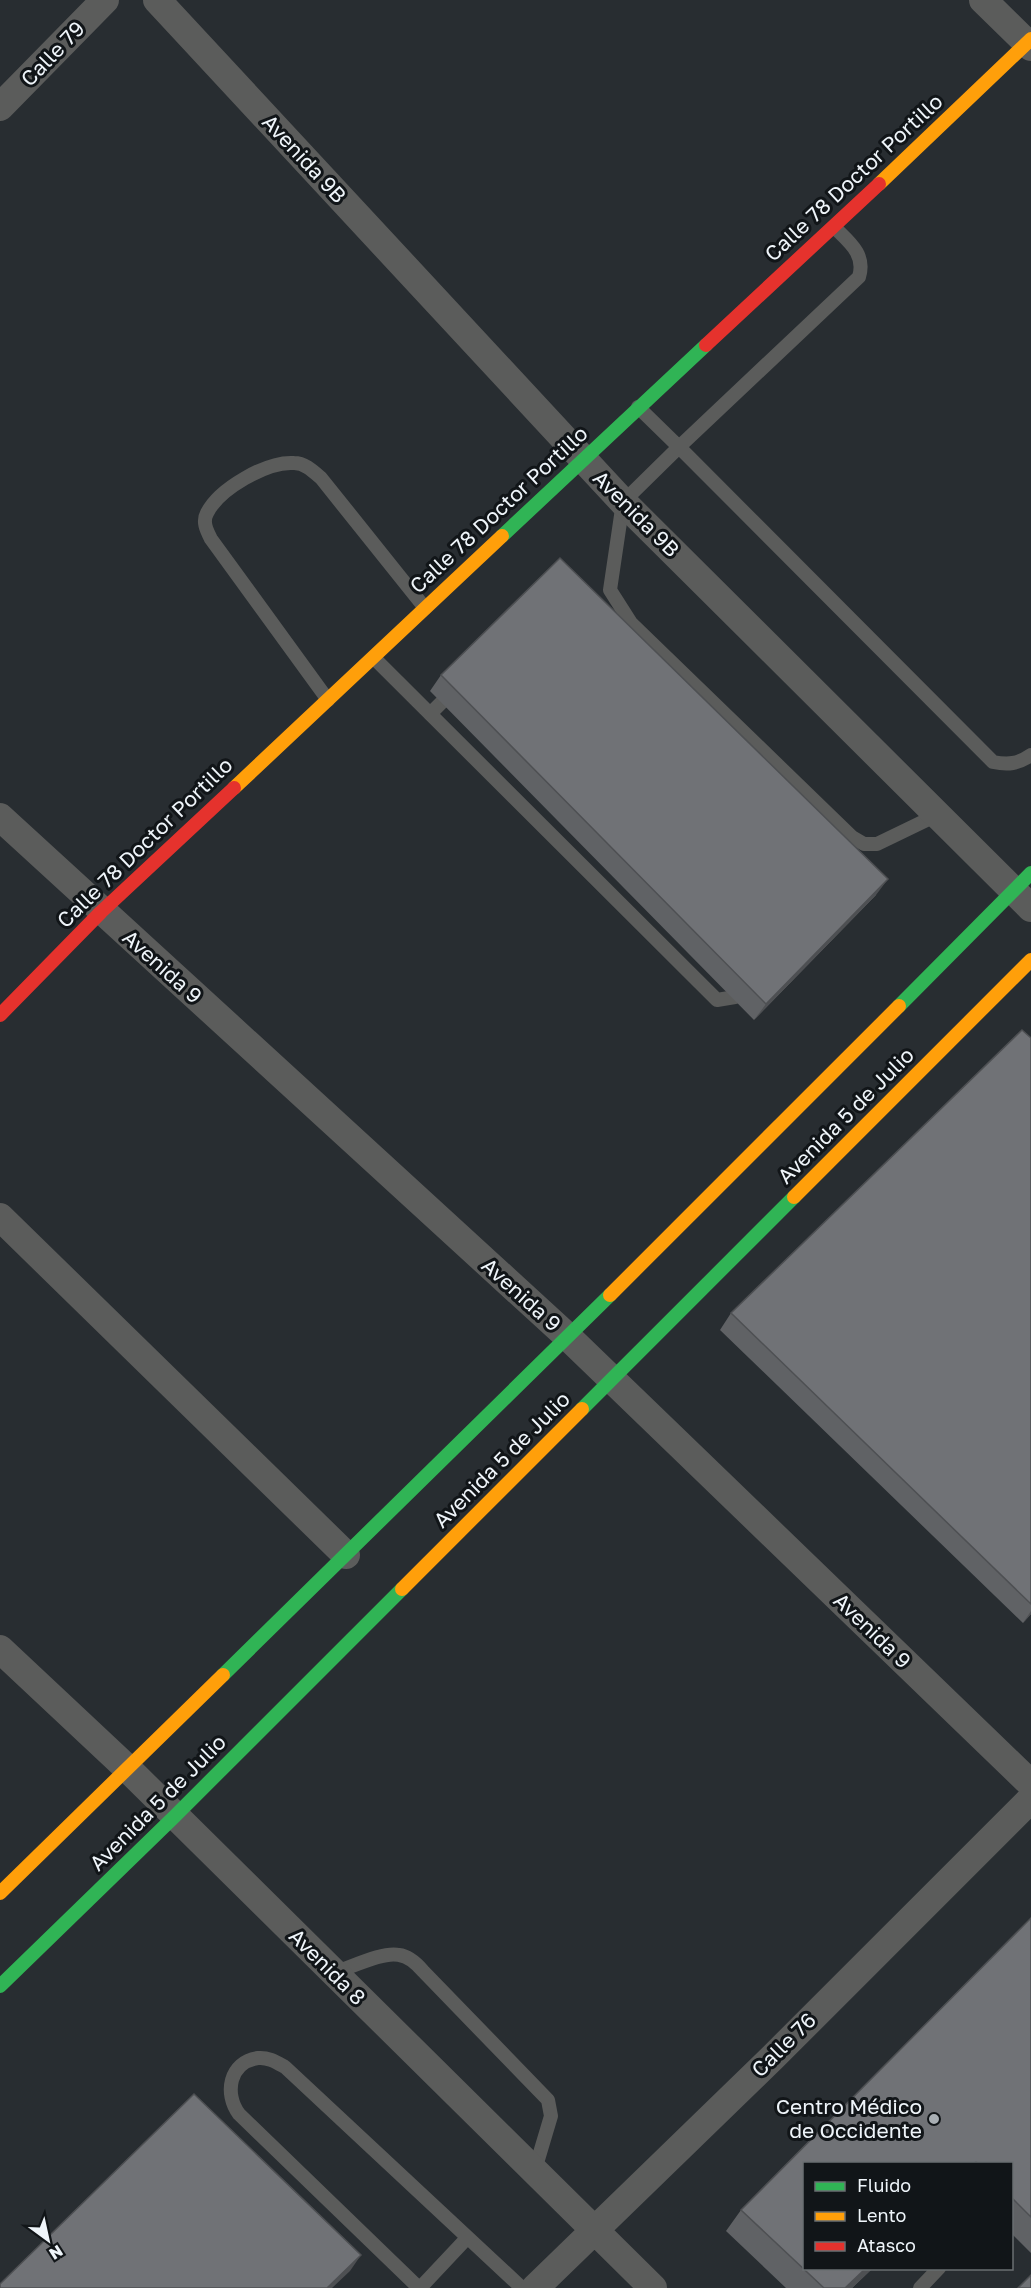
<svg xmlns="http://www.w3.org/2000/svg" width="1031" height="2288" font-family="'Golos Text',sans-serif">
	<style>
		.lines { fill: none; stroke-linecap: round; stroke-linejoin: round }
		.lane { stroke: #5b5c5b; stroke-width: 14 }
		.street { stroke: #5b5c5b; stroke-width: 28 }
		.fast { stroke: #30b455; stroke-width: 14 }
		.slow { stroke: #ff9f0a; stroke-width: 14 }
		.jam { stroke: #e5322d; stroke-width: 14 }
		.wall { fill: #606265 }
		.shaded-wall { fill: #4e5053 }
		.building { fill: #707276; stroke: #4e5053; stroke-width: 1.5 }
		.poi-dot { fill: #a9afb4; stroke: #111518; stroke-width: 2 }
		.labels { text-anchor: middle; stroke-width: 6; stroke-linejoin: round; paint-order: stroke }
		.street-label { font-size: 21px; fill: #eff5fa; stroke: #111518 }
		.poi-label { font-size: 21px; fill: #eff5fa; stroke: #111518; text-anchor: end }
	</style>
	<rect width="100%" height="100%" fill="#282d31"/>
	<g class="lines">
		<!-- lane -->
		<path class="lane" d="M638,407L679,447L859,277C866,254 849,242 834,227
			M374,658L717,1000L735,997L746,989
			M328,700L211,539C207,531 202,522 207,513C219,489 267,461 294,463C305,463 313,471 321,478L425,608
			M430,714L454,690
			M937,815L877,844H864L852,837L631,623L610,590L623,502L679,447L993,762C1008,765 1018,764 1031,755
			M333,1973C350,1968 383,1951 399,1955C409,1956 417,1964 423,1971L548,2100L551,2116L534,2173
			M419,2288L239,2114C224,2094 229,2062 258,2058C268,2057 276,2062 285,2067L522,2288
			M420,2288L467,2238
			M920,2288L939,2268"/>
		<!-- street -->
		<path class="street" d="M157,0L623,502L1031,908
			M983,0L1031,47
			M0,107L105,0
			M0,817L568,1337L1031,1784
			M0,1217L346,1555
			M0,1649L128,1769L653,2288
			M535,2288L773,2057L1031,1799"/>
		<!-- fast -->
		<path class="fast" d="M502,536L706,345
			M899,1006L1031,873
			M582,1409L794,1197
			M223,1675L610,1295
			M0,1986L175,1816L402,1589"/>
		<!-- slow -->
		<path class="slow" d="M879,184L1031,39
			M234,788L502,536
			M794,1197L1031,960
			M610,1295L899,1006
			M402,1589L582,1409
			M0,1893L223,1675"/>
		<!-- jam -->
		<path class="jam" d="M706,345L879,184
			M0,1015L101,912L234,788"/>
	</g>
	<!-- wall -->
	<path class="wall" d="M441,675L876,895L754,1020L430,691Z
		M1031,1038V1614L1023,1623L720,1330L731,1313Z
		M1031,1918V2253L1011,2233V2163H804L873,2268L852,2288H786L726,2231L741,2210Z"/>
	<!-- shaded-wall -->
	<path class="shaded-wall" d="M888,879L876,895L754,1020L766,1004Z
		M1031,1611V1614L1023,1623Z
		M361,2255L350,2271L332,2288H327Z
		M866,2268H873L852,2288H845Z"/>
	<!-- building -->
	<path class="building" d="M560,558L888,879L766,1004L441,675Z
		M1022,1030L1031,1038V1604L731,1313Z
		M1031,1918V2217L1011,2197V2163H978L976,2162L974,2163H804V2268H866L845,2288H824L741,2210Z
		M194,2094L361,2255L327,2288H0V2284Z
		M1031,2275V2288H1018Z"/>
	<!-- markers -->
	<circle class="poi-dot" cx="934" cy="2119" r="6"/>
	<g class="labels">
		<!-- street labels -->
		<g class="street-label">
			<text transform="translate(53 54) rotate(-46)" y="7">Calle 79</text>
			<text transform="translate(304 159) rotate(47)" y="7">Avenida 9B</text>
			<text transform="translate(854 178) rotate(-43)" y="7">Calle 78 Doctor Portillo</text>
			<text transform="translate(499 510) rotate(-43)" y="7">Calle 78 Doctor Portillo</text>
			<text transform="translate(636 514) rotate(45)" y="7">Avenida 9B</text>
			<text transform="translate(145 843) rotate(-44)" y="7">Calle 78 Doctor Portillo</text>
			<text transform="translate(162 967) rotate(42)" y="7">Avenida 9</text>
			<text transform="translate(846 1116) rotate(-45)" y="7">Avenida 5 de Julio</text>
			<text transform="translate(521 1295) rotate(42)" y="7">Avenida 9</text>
			<text transform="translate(502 1460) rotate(-45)" y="7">Avenida 5 de Julio</text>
			<text transform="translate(872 1631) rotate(44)" y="7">Avenida 9</text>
			<text transform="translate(158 1803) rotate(-45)" y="7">Avenida 5 de Julio</text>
			<text transform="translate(327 1967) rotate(45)" y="7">Avenida 8</text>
			<text transform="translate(784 2045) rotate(-45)" y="7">Calle 76</text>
		</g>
		<!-- poi labels -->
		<g class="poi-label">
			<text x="922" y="2114">Centro Médico<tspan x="922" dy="24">de Occidente</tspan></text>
		</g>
	</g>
	<!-- legend -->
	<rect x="803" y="2162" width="210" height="108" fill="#111518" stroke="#6a6f72" stroke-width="1.5"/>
	<rect x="815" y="2182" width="30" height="9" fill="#30b455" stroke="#6a6f72" stroke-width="1.5"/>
	<text x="857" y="2192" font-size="18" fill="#eff5fa">Fluido</text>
	<rect x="815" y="2212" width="30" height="9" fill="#ff9f0a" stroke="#6a6f72" stroke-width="1.5"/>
	<text x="857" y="2222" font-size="18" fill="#eff5fa">Lento</text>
	<rect x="815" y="2242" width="30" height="9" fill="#e5322d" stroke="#6a6f72" stroke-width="1.5"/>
	<text x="857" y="2252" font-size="18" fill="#eff5fa">Atasco</text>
	<!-- north arrow -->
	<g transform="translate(48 2240) rotate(147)" stroke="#111518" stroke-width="4.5" paint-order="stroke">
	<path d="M0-4.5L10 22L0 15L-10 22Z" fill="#eff5fa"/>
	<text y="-9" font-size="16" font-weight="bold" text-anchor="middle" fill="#eff5fa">N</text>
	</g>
</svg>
